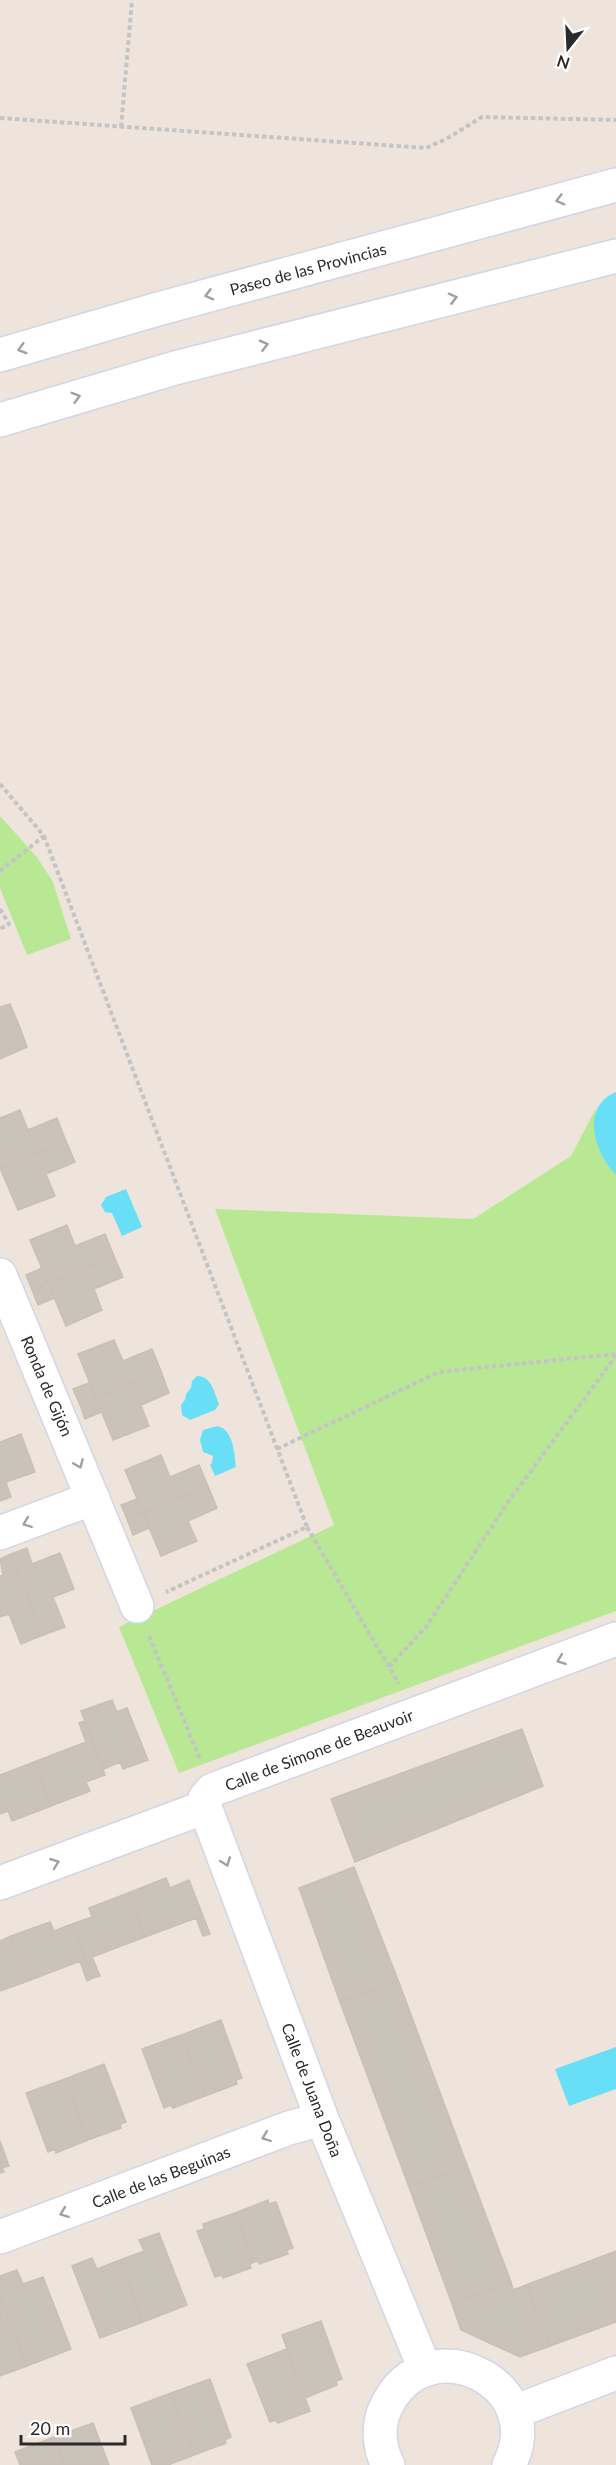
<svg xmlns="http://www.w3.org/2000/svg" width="616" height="2465" font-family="Lato,sans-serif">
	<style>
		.green { fill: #b9e894 }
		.water { fill: #68def7 }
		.building { fill: #c9c3ba; stroke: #c9c0b5; stroke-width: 1.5 }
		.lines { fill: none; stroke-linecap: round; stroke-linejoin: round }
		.minor-casing { stroke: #d1d6e5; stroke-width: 36 }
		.path { stroke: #c4c4c4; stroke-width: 4; stroke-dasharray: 4.5 3; stroke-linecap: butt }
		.minor { stroke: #fff; stroke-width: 33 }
		.oneway { stroke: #a0a0a0 }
		.labels { text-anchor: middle; stroke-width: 4.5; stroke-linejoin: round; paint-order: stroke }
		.street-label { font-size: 16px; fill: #2b2b2b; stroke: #fff }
	</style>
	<rect width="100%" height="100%" fill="#eee4dc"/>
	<!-- green -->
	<path class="green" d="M0,816L37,857L53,882L71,939L27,955L0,888Z
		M596,1108L594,1127L609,1167L616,1175V1611L179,1773L119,1627L334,1525L215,1209L473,1219L571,1156Z"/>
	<!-- water -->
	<path class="water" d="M616,1092V1175C594,1152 580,1107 616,1092Z
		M126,1189L142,1227L122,1236L112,1213L105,1212L101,1205L106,1197Z
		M197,1376C212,1376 214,1393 219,1404L215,1410L190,1420L182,1415L181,1405L185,1400L186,1394L191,1388L192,1381Z
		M218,1426C234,1431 234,1453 236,1467L215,1476L210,1465L212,1463L213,1456L203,1452L200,1440L203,1430Z
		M616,2047V2089L569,2106L555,2069Z"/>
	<!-- building -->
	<path class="building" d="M10,1004L19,1025L0,1033V1007Z
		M19,1025L27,1047L0,1059V1033Z
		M20,1110L28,1130L57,1118L66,1141L0,1168V1118Z
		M66,1141L75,1162L46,1174L55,1196L18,1210L0,1168Z
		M67,1225L75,1246L105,1234L114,1256L48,1283L30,1240Z
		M114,1256L123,1277L94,1289L102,1310L66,1326L48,1283Z
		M42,1268L48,1283L32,1290L26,1275Z
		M48,1283L54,1298L38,1305L32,1290Z
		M114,1340L123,1361L152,1349L161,1371L96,1398L78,1354Z
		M161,1371L169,1393L141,1405L149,1426L113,1440L96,1398Z
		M89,1383L96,1398L80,1405L73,1389Z
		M96,1398L101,1412L85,1419L80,1405Z
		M21,1434L35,1472L6,1482L11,1497L0,1501V1442Z
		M161,1455L170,1477L199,1465L208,1486L143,1513L125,1470Z
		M208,1486L217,1508L188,1521L197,1541L161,1556L143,1513Z
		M137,1499L143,1513L127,1519L121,1505Z
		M143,1513L149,1528L133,1535L127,1519Z
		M27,1548L32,1564L60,1553L74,1589L53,1597L65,1627L43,1635L11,1554Z
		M11,1554L43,1635L21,1644L9,1614L0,1617V1576L3,1575L0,1559Z
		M112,1700L117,1712L127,1708L148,1760L123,1769L120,1762L104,1769L81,1711Z
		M85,1721L105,1775L86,1782L90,1791L51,1806L34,1762L86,1742L79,1723Z
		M522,1729L543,1786L355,1862L331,1799Z
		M34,1762L51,1806L12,1821L8,1811L0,1814V1775Z
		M354,1867L398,1980L340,2002L299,1888Z
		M166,1878L170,1888L189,1880L210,1934L203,1936L196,1918L145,1937L128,1893Z
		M128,1893L145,1937L92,1957L100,1976L93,1978L72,1924L92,1917L89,1908Z
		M50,1922L54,1931L72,1924L93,1978L87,1981L80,1961L28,1981L11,1936Z
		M11,1936L28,1981L0,1991V1941Z
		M398,1980L467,2165L409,2187L340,2002Z
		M221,2020L242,2078L236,2080L237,2084L205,2096L181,2035Z
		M181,2035L205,2096L173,2108L171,2105L164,2108L142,2049Z
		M104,2064L126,2122L120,2124L121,2128L88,2140L65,2079Z
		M65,2079L88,2140L56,2153L55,2149L48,2152L26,2093Z
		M0,2141L9,2166L2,2168L4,2172L0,2173Z
		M467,2165L511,2282L452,2304L409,2187Z
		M268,2200L269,2204L276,2202L293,2248L287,2250L288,2254L259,2264L258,2261L254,2262L235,2213Z
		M235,2213L254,2262L250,2264L251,2268L223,2278L222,2275L215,2277L197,2231L204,2229L203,2224Z
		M159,2233L187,2305L143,2322L120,2260L144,2251L139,2240Z
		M616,2251V2322L550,2346L526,2285Z
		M92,2258L97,2269L120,2260L143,2322L100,2338L72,2266Z
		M17,2270L23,2284L43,2277L71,2349L27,2366L0,2296V2276Z
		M511,2282L513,2290L526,2285L550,2346L520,2357L461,2330L452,2304Z
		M0,2296L27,2366L0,2376Z
		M321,2321L342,2379L336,2381L337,2385L305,2398L282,2335Z
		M287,2349L310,2411L278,2423L276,2420L270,2422L247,2364Z
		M210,2379L231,2437L225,2440L226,2443L194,2455L171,2393Z
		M171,2393L194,2455L168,2465H152L131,2408Z
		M93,2423L109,2465H64L54,2437Z
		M54,2437L64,2465H20L15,2452Z"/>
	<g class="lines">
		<!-- minor casing -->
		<g class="minor-casing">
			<path id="minor" d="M0,355L158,309L616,185
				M0,420L175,368L616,256
				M0,1275L137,1606
				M0,1533L93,1498
				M0,1883L205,1807
				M0,2237L289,2128L322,2119
				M425,2369L322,2119L205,1807V1798L212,1790L616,1639
				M514,2412L616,2373
				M388,2465C379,2448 377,2425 386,2407C426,2322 551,2384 509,2465"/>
		</g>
		<!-- path -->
		<path class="path" d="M0,118L426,148L448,138L482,117L616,120
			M121,127L132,0
			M0,784L44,836L307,1527L166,1592
			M0,871L44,836
			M0,909L9,924L0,929
			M277,1449L439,1372L616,1354
			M307,1527L399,1684
			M149,1636L200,1759
			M389,1667L426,1627L508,1502L616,1356"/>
		<!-- minor -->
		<use href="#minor" class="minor"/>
	</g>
	<!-- one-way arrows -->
	<defs><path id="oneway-chevron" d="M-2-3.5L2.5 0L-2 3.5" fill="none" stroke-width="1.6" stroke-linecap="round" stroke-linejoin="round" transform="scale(1.5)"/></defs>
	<g class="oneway">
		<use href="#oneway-chevron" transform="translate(560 200) rotate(165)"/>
		<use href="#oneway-chevron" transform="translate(209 295) rotate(165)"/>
		<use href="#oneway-chevron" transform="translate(453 298) rotate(-14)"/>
		<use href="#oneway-chevron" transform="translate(264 345) rotate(-14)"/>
		<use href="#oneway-chevron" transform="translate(22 349) rotate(164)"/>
		<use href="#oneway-chevron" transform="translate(76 397) rotate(-16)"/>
		<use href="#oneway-chevron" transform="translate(79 1464) rotate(67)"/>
		<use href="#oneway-chevron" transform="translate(27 1523) rotate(159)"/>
		<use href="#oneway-chevron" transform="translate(561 1660) rotate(159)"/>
		<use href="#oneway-chevron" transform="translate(226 1862) rotate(69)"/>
		<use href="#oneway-chevron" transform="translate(55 1863) rotate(-20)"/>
		<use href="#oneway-chevron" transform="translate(266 2137) rotate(159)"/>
		<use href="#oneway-chevron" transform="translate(64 2213) rotate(159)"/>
	</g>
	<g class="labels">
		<!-- street labels -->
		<g class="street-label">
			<text transform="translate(308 269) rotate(-15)" y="6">Paseo de las Provincias</text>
			<text transform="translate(47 1386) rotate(67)" y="6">Ronda de Gijón</text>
			<text transform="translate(319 1750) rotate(-21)" y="6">Calle de Simone de Beauvoir</text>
			<text transform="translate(312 2090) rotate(69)" y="6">Calle de Juana Doña</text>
			<text transform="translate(161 2177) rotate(-21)" y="6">Calle de las Beguinas</text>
		</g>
	</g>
	<!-- north arrow -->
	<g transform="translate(568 48) rotate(198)" stroke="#ffffff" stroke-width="4.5" paint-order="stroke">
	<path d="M0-4.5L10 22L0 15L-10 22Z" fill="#2b2b2b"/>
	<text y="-9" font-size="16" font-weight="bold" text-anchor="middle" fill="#2b2b2b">N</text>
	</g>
	<!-- scale -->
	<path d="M21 2435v9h104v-9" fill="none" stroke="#2b2b2b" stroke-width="3"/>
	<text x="30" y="2435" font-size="18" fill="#2b2b2b" stroke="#ffffff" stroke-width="4.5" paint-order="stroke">20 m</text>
</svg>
